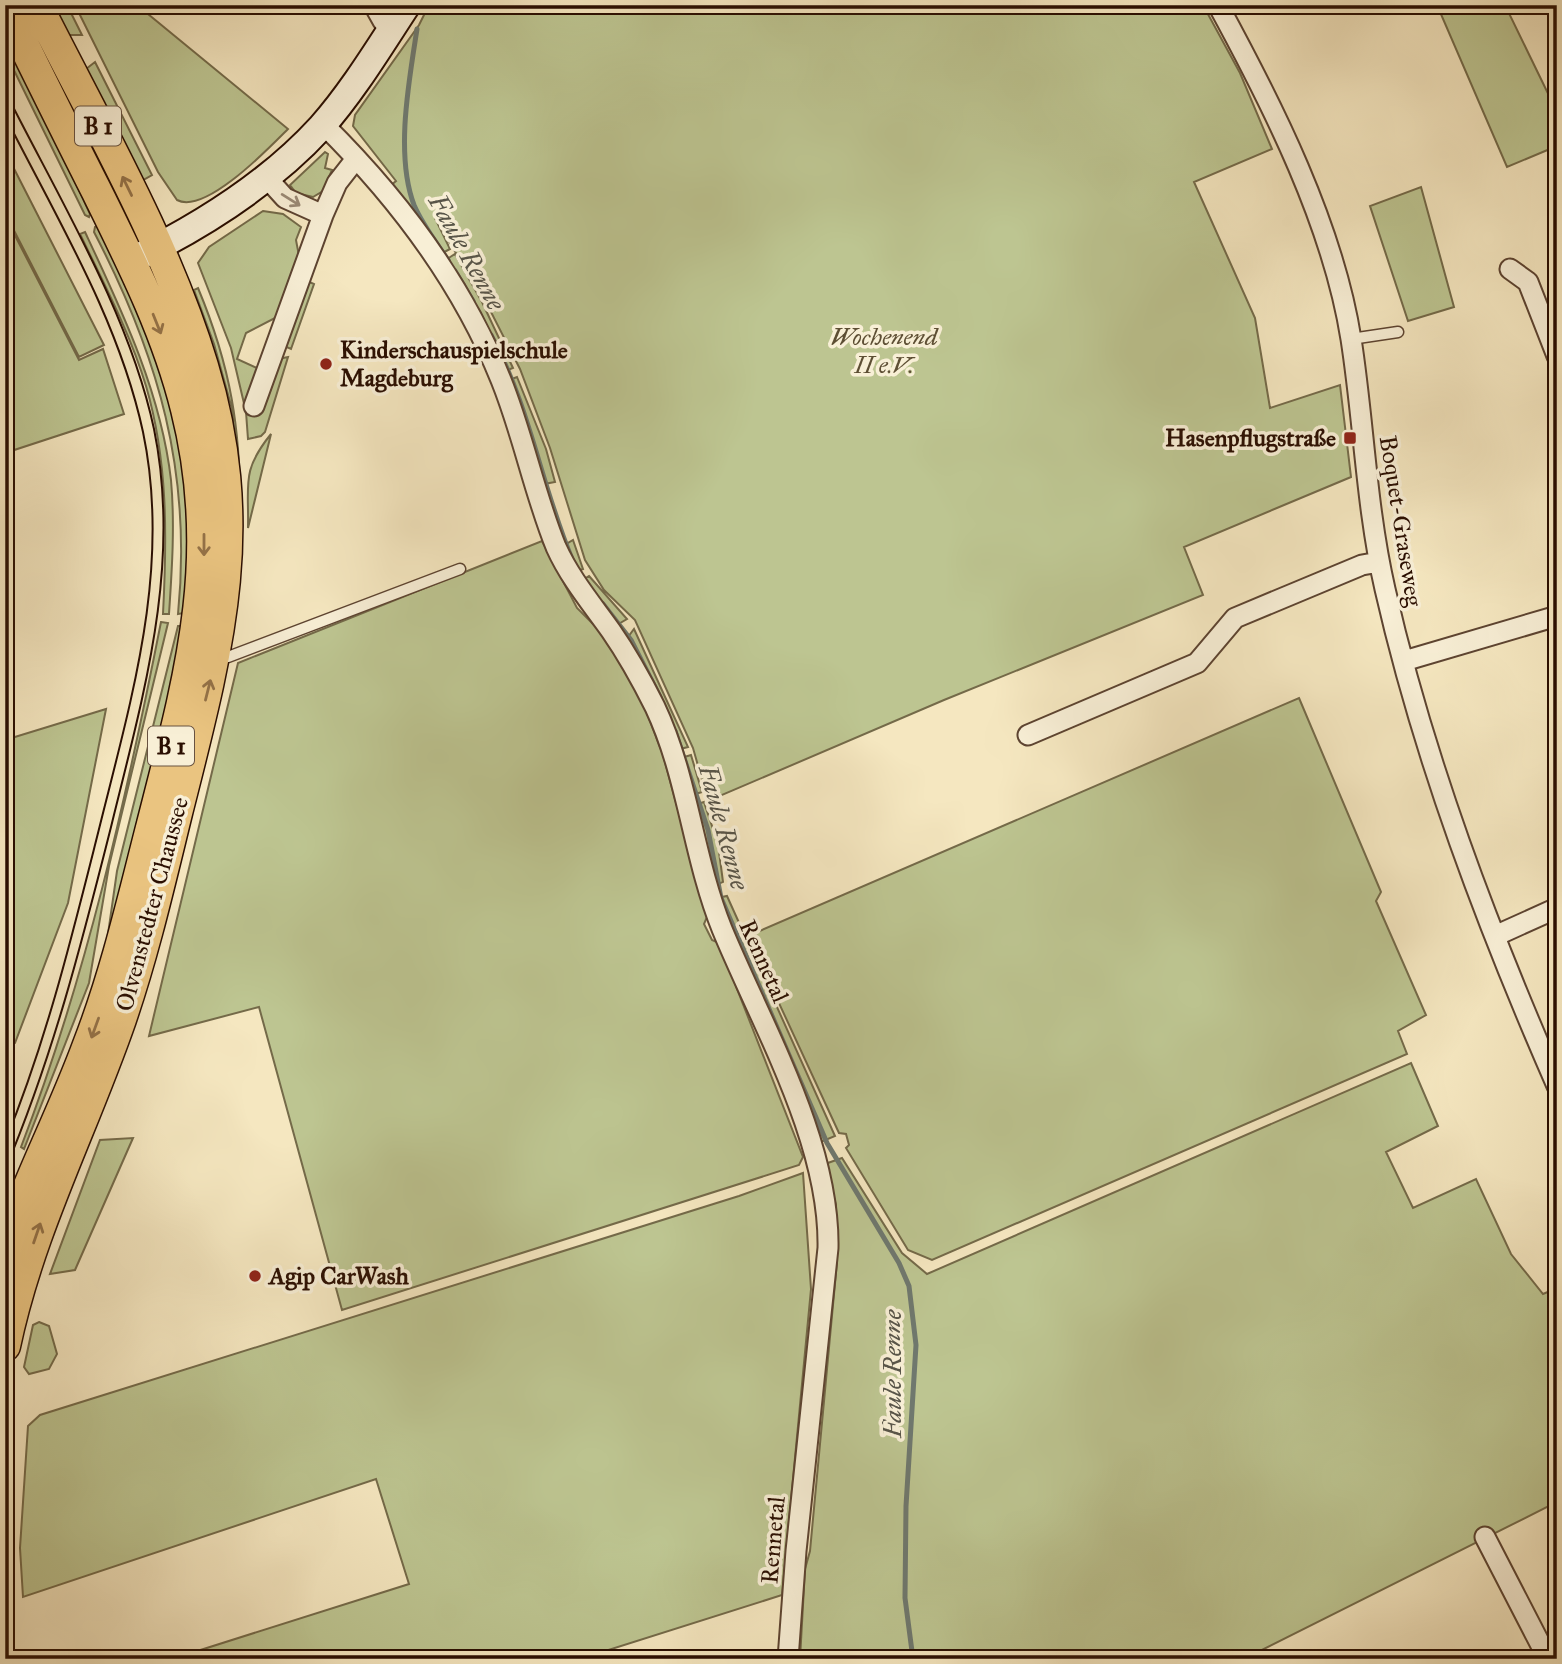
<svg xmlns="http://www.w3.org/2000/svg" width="1562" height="1664" font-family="'IM FELL Great Primer',serif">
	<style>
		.green { fill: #bdc591; stroke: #746a49; stroke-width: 2 }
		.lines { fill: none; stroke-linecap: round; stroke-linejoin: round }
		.stream { stroke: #6f786e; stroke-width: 5 }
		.lane-casing { stroke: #5d4431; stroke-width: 13 }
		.street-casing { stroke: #5d4431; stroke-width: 23 }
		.secondary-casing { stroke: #2a0e01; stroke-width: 30 }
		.primary-casing { stroke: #2a0e01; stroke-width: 33 }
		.lane { stroke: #f8efd6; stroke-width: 10 }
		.street { stroke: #f8efd6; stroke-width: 19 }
		.secondary { stroke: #f8efd6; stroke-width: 26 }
		.primary { stroke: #eac480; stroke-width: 30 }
		.tram { stroke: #2a0e01; stroke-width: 2 }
		.oneway { stroke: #947247 }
		.oneway2 { stroke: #9b8a76 }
		.poi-dot { fill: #8f2418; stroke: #f8efd6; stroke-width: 2.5 }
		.labels { text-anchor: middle; stroke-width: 7; stroke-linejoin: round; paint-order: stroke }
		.shield { fill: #f8efd6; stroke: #685241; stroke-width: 2 }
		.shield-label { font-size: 23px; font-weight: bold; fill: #2a0e01 }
		.park-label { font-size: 24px; font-style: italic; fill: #5d4e33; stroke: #f8efd6 }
		.poi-label { font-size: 24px; font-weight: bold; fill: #2a0e01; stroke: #f8efd6; text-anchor: start }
		.street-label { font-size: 24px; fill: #2a0e01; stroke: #f8efd6 }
		.water-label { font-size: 26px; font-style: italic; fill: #585549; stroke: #f8efd6 }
	</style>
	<rect width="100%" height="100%" fill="#f5e7c0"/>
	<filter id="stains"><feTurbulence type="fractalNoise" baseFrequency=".00286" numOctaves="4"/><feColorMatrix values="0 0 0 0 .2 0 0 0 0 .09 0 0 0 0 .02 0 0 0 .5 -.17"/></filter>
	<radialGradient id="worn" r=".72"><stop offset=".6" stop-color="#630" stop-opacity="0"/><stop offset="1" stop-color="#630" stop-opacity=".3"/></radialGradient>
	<!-- green -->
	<path class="green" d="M48,5H67L82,35H62Z
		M75,5H137L288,129C269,148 205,215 177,200L158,172Z
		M429,5H1203L1240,73L1272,149L1194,182L1255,318L1270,408L1340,385L1351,477L1184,547L1203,595L944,700L708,801L693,748L635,620L604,590L585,560L550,448L520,369L490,310L435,218L450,249L439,255L390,186L396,181L353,126L355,115L419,25Z
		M1437,5H1505L1557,112V146L1507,167Z
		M5,28L90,214L89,217L85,215L5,52Z
		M95,62L152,175L136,184L86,69Z
		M5,151L104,345L79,357L5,213Z
		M325,152L328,154L325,168L332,170L323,191L313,197L296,193L290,185Z
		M1421,187L1454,307L1408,321L1370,206Z
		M263,211L283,214L301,227L296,240L299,256L277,317L246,333L237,359L257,368L247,406L278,359L288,357L265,432L261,436L248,439L246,412L231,348L198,263L209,247Z
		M5,216L79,360L103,349L124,414L5,453Z
		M102,224L164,363L193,492L184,613L178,614C192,473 159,357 94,232L95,227Z
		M85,232C122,311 161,392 171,480C175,525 172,569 169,614H163C167,537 168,461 146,386C130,333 104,284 80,234Z
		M455,254L482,302L513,368L505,371L444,261Z
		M307,281L314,284L291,349L284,346Z
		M198,288C231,367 241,430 240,515L232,409L214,344L194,290Z
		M517,377L546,449L555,482L544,484L509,380Z
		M271,434L248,528C249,484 241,471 271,434Z
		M573,540L583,569L574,572L563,546Z
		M542,541L577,608L603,634L643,703L663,755L707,917L704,924L712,940L719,943L803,1157L799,1165L342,1310L259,1007L149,1036L238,663Z
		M589,576L627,619L615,626L581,581Z
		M161,622L168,623L109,866L89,983L24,1149L21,1147C86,978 126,800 161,622Z
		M178,626H182L187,646L105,955L117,871Z
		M634,629L688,747L676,750L625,641Z
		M1299,698L1381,892L1376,901L1426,1015L1398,1031L1407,1054L932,1260L908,1250L846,1148L849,1145L846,1134L839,1133L748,936Z
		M106,709L68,903L15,1043L5,1046V740Z
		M691,755L702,792L692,795L681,758Z
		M704,802L718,844L723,882L716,885L694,805Z
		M727,896L835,1136L816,1144L717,898Z
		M1411,1063L1438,1126L1386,1152L1413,1208L1476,1179L1511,1254L1543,1294L1557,1288V1502L1244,1659H800L805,1569L810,1551L837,1262L836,1205L825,1164L842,1158L902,1253L927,1274Z
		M133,1138L75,1270L50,1274L100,1140Z
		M803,1173L811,1289L782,1595L580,1659H172L409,1584L376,1479L23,1597L20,1548L28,1426L40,1415L739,1196Z
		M39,1322L49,1326L57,1354L49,1369L29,1374L24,1367L33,1325Z"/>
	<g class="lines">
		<!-- stream -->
		<path class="stream" d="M417,29C409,81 395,155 414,205C422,224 436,242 448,260
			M455,271L473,301
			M491,335C530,407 541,485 572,559
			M603,604L631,640L660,697
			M675,731L708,830L721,898L827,1143L899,1263L909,1286L916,1345L906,1506L905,1598L913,1659"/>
		<!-- lane casing -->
		<g class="lane-casing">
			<path id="lane" d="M1351,339L1398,332
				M217,654L228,657L460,569"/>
		</g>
		<!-- street casing -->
		<g class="street-casing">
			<path id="street" d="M374,5L383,21L392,28
				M1218,5C1273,106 1333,225 1351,339C1364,422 1366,506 1385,589C1424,760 1487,926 1557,1086
				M323,124C397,197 462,283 501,380C523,434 534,493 556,547C570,578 591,603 611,631C627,654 642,681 655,707C688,777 693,857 722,929C762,1026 830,1141 828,1248L796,1551L788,1659
				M266,177L285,198L323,215
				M1510,269L1528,282L1557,356
				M254,406L323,215L337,183L355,160
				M1404,661L1557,616
				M1028,735L1197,663L1235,618L1362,565L1379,562
				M1495,936L1557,908
				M1485,1537L1548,1659"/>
		</g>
		<!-- secondary casing -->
		<g class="secondary-casing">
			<path id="secondary" d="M130,261C200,227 268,185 321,127C353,91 380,46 407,5"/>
		</g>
		<!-- primary casing -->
		<g class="primary-casing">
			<path id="primary" d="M5,7C35,68 65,129 96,190C131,261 167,332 186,409C224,559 189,679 152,824C133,898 116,973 88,1045C63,1113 29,1178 5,1246
				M5,1346C29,1231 83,1129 121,1019C144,952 160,882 177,813C217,654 253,530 203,366C165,240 96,123 37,5"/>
		</g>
		<!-- lane -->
		<use href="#lane" class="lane"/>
		<!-- street -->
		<use href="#street" class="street"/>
		<!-- secondary -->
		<use href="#secondary" class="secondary"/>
		<!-- primary -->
		<use href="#primary" class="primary"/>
		<!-- tram -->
		<path class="tram" d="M5,91C58,197 129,312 154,429C182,566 143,696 111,827C81,946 53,1056 5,1170
			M5,116C56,217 119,320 143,432C172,570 130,703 97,837C71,940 46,1042 5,1142"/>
	</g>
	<!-- one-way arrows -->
	<defs><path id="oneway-shaft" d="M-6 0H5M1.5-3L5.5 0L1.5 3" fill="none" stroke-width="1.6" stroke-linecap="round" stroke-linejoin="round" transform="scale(1.75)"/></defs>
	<g class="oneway">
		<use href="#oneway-shaft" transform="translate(127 186) rotate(-116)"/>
		<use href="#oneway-shaft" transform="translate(157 324) rotate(68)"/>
		<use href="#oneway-shaft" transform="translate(204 545) rotate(90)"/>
		<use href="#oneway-shaft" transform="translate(208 690) rotate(-76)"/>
		<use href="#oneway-shaft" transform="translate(95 1028) rotate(110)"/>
		<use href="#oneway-shaft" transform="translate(37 1233) rotate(-71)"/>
	</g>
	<use class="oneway2" href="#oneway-shaft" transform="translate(291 200) rotate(32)"/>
	<!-- markers -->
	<g class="poi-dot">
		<circle cx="326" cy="364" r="7"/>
		<rect x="1343" y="431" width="14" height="14" rx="3.5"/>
		<circle cx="255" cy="1276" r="7"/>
	</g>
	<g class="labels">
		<!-- shield labels -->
		<g class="shield">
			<rect x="75" y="106.5" width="46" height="39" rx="5"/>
			<rect x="148" y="726.5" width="46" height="39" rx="5"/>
		</g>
		<g class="shield-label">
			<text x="98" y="134">B 1</text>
			<text x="171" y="754">B 1</text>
		</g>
		<!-- park labels -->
		<g class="park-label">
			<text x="884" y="345">Wochenend<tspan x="884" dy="28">II e.V.</tspan></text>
		</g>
		<!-- poi labels -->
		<g class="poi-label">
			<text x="340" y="358">Kinderschauspielschule<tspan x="340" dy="28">Magdeburg</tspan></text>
			<text x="1336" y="446" text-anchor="end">Hasenpflugstraße</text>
			<text x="269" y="1284">Agip CarWash</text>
		</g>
		<!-- street labels -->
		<g class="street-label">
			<text transform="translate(1401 521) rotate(81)" y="8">Boquet-Graseweg</text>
			<text transform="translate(152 904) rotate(-75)" y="8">Olvenstedter Chaussee</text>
			<text transform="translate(764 961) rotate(66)" y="8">Rennetal</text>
			<text transform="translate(773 1540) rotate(-85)" y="8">Rennetal</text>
		</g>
		<!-- water labels -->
		<g class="water-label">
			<text transform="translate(467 252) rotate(61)" y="9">Faule Renne</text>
			<text transform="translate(724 827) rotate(75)" y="9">Faule Renne</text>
			<text transform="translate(892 1374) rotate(-90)" y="9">Faule Renne</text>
		</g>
	</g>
	<!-- margin -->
	<rect width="1562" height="1664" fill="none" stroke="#f5e7c0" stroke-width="28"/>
	<rect x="7" y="7" width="1548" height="1650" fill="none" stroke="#2a0e01" stroke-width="3.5"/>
	<rect x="14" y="14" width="1534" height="1636" fill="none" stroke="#2a0e01" stroke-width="2"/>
	<rect width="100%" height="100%" filter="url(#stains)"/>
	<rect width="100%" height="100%" fill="url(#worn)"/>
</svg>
